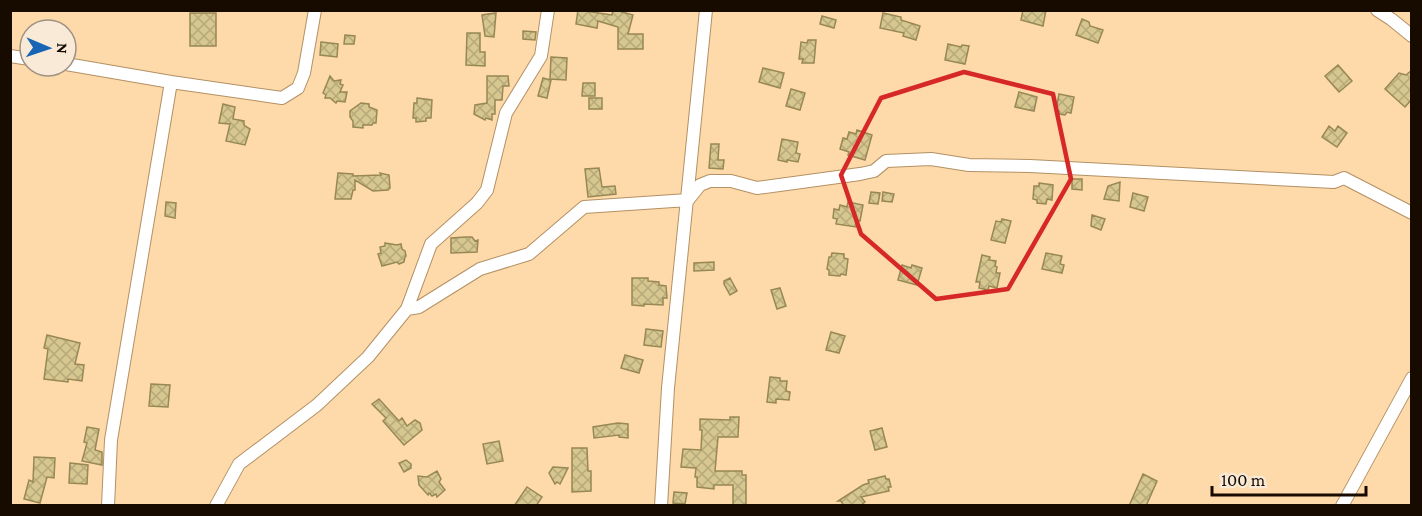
<svg xmlns="http://www.w3.org/2000/svg" width="1422" height="516" font-family="'Crimson Pro',serif">
	<style>
		.building { fill: url(#building-cross-hatch); stroke: #978854; stroke-width: 1.5 }
		.lines { fill: none; stroke-linecap: round; stroke-linejoin: round }
		.minor-casing { stroke: #b39164; stroke-width: 14 }
		.minor { stroke: #fff; stroke-width: 12 }
		.marked { fill: none; stroke: #d62828; stroke-width: 4.5; stroke-linejoin: round }
	</style>
	<defs>
		<pattern id="building-cross-hatch" width="8" height="8" patternUnits="userSpaceOnUse" patternTransform="scale(1.5)"><rect width="8" height="8" fill="#d6c68f"/><path d="M0 0l8 8M0 8l8-8" fill="none" stroke="#b7a97a"/></pattern>
	</defs>
	<rect width="100%" height="100%" fill="#fed9aa"/>
	<!-- building -->
	<path class="building" d="M578,10L612,15L613,10H615L633,15L628,34H643V49H618V27L598,21L597,28L576,24Z
		M1023,10H1046L1043,26L1021,20Z
		M190,13H216V46H190Z
		M496,13L494,37L485,36L482,15Z
		M883,13L901,17V20L920,26L916,40L903,36L904,33L880,28Z
		M822,16L836,20L834,28L820,24Z
		M1082,19L1089,22L1090,26L1103,30L1098,43L1076,35Z
		M523,31L536,32L535,40L523,39Z
		M467,33H480V52H485V66L466,65Z
		M345,35L355,36L354,44H344Z
		M808,40H816L814,63H802L803,59H799L801,42L807,43Z
		M321,42L338,44L337,57L320,55Z
		M948,44L961,47L962,45L969,46L965,64L945,60Z
		M551,57L567,58L566,80L550,79Z
		M1338,65L1352,81L1339,92L1325,76Z
		M763,68L784,73L780,88L759,82Z
		M1412,70V99L1405,107L1385,89L1399,73L1406,75Z
		M330,76L334,81L341,80L340,84L343,85L340,92H347L345,102L337,101L336,103L330,98H325L326,95L323,93Z
		M487,76H508L509,86H503L502,100H495V114H492V120L486,118L485,120L474,114L475,105L487,103Z
		M543,78L551,80L547,98L538,96Z
		M583,83H595V96H582Z
		M791,89L805,93L800,110L786,106Z
		M1019,92L1037,97L1034,111L1015,107Z
		M1059,94L1074,97L1071,113L1067,112L1065,115L1059,114V111L1056,110Z
		M417,98L432,100L431,118H426V121L416,122V118H413L414,103H417Z
		M589,98H602V109H589Z
		M361,103L369,104V107L377,110L376,123H373L372,125H363V128L353,127V121L350,117V111Z
		M223,104L235,107L233,119L244,121V125L250,129L245,145L226,141L230,124L219,123Z
		M1329,126L1335,131L1338,126L1347,133L1337,147L1322,137Z
		M857,130L872,135L865,160L848,155L849,152L840,149L843,138L847,139L849,132L856,134Z
		M782,139L798,142L796,153L800,154L798,162L787,160V162L778,160Z
		M711,144H719L718,160H724L723,169L709,168Z
		M599,168L602,187L615,186L616,194L588,197L585,169Z
		M338,173L353,174V176L381,175L380,173L389,175L390,188L388,190L373,191L355,180V190H353L351,199H335Z
		M1072,179H1082V190L1072,189Z
		M1120,182L1119,201L1104,199L1108,186Z
		M1039,183L1053,185L1052,200L1047,199L1046,204L1037,203V200L1033,199L1034,186H1039Z
		M871,192L880,193L878,204L869,203Z
		M883,192L894,194L892,202L882,201Z
		M1133,193L1148,197L1144,211L1130,207Z
		M166,202L176,203L175,218L165,216Z
		M848,202L863,205L860,221L857,220L856,227L836,224L837,219L833,218L834,209L839,210L840,205L847,207Z
		M1092,215L1105,219L1101,230L1091,226Z
		M1002,219L1011,221L1005,243L991,240L996,221L1001,222Z
		M466,237H472L475,241L478,240L477,252L451,253V238Z
		M385,243L397,245L401,244L402,249L405,251L406,256L405,257L404,262L399,264L397,262L382,266L378,254L381,253L380,247L385,246Z
		M832,253L844,254V258L848,259L846,275L841,274L840,276L829,275V270L827,269L829,257H831Z
		M1046,253L1062,256L1060,264L1064,265L1062,273L1042,269Z
		M982,255L990,257L989,260L996,261L995,266L997,267L996,273H1000L997,288L989,286L988,290L979,288L980,282H976Z
		M714,262V270L694,271V263Z
		M902,265L911,268L912,265L922,268L917,285L898,280Z
		M632,278H648V281L659,282V285L666,286L667,298H663V305L644,304V306L632,305Z
		M730,278L737,291L730,295L724,284V281Z
		M780,288L786,306L777,309L771,290Z
		M646,329L663,331L661,347L644,345Z
		M831,332L845,336L839,353L826,350Z
		M47,335L80,343L75,364L84,365L82,381L68,379V382L44,379L48,349L44,348Z
		M625,355L643,360L639,373L621,368Z
		M770,377L780,378V381H787L786,391L790,392L789,400L776,399V403L767,402Z
		M151,384L170,385L168,407L149,406Z
		M379,399L399,421L402,418L407,426L415,420L420,423L422,430L404,445L383,421L386,418L372,404Z
		M730,417H739L738,437H718L715,471H742V475H746V506H733V485H714V489L697,487V477H695L696,468L681,467L683,449L701,450L702,430H700V419L730,420Z
		M618,423L628,424V438L619,437V435L594,438L593,427Z
		M87,427L99,429L95,450L102,452V465L82,461L87,443L84,442Z
		M882,428L887,447L875,450L870,431Z
		M499,441L503,461L487,464L483,444Z
		M572,448H587L588,471H591V491L572,492Z
		M34,457L55,458L54,478L47,477L40,503L24,499L29,480L33,482Z
		M406,460L411,464V468L404,472L399,463Z
		M70,463L88,465L87,484L69,483Z
		M553,467L568,468L560,484L557,482L555,484L549,473Z
		M437,471L441,479L439,482L445,490L437,497L436,494L432,496L429,493L428,495L419,485L418,476L427,477Z
		M1143,474L1157,481L1146,506H1129Z
		M885,476L886,479H889L891,487H888L889,491L861,497L865,502L860,506H844L841,501H838L863,485L869,483L868,480Z
		M527,487L542,497L536,506H514Z
		M674,492L687,493L685,504L673,503Z"/>
	<g class="lines">
		<!-- minor casing -->
		<g class="minor-casing">
			<path id="minor" d="M1377,10L1391,19L1412,36
				M10,56L30,59
				M66,64L171,82L282,98L298,88L304,73L315,10
				M407,309L419,307L480,269L529,254L584,207L688,200L700,185L710,181H731L757,188L860,174L874,171L886,161L931,159L969,165L1030,166L1334,182L1344,178L1412,213
				M108,506L111,440L171,82
				M216,506L239,464L317,405L368,357L407,309L431,244L477,203L487,190L506,113L541,56L548,10
				M661,506L668,388L706,10
				M1342,506L1412,378"/>
		</g>
		<!-- minor -->
		<use href="#minor" class="minor"/>
	</g>
	<!-- marked area -->
	<path class="marked" d="M964,72L1053,94L1071,179L1008,289L936,299L861,234L841,175L881,98Z"/>
	<!-- border -->
	<rect width="1422" height="516" fill="none" stroke="#170b00" stroke-width="24"/>
	<!-- north arrow -->
	<g transform="translate(48 48) rotate(92)"><circle r="28" fill="#f9ead8" stroke="#9f9182" stroke-width="1.5"/>
	<path d="M0-4.5L10 22L0 15L-10 22Z" fill="#1765b4"/>
	<text y="-9" font-size="16" font-weight="bold" text-anchor="middle" fill="#170b00">N</text>
	</g>
	<!-- scale -->
	<path d="M1212 486v9h154v-9" fill="none" stroke="#170b00" stroke-width="3"/>
	<text x="1221" y="486" font-size="18" fill="#170b00" stroke="#f9ead8" stroke-width="4.5" paint-order="stroke">100 m</text>
</svg>
